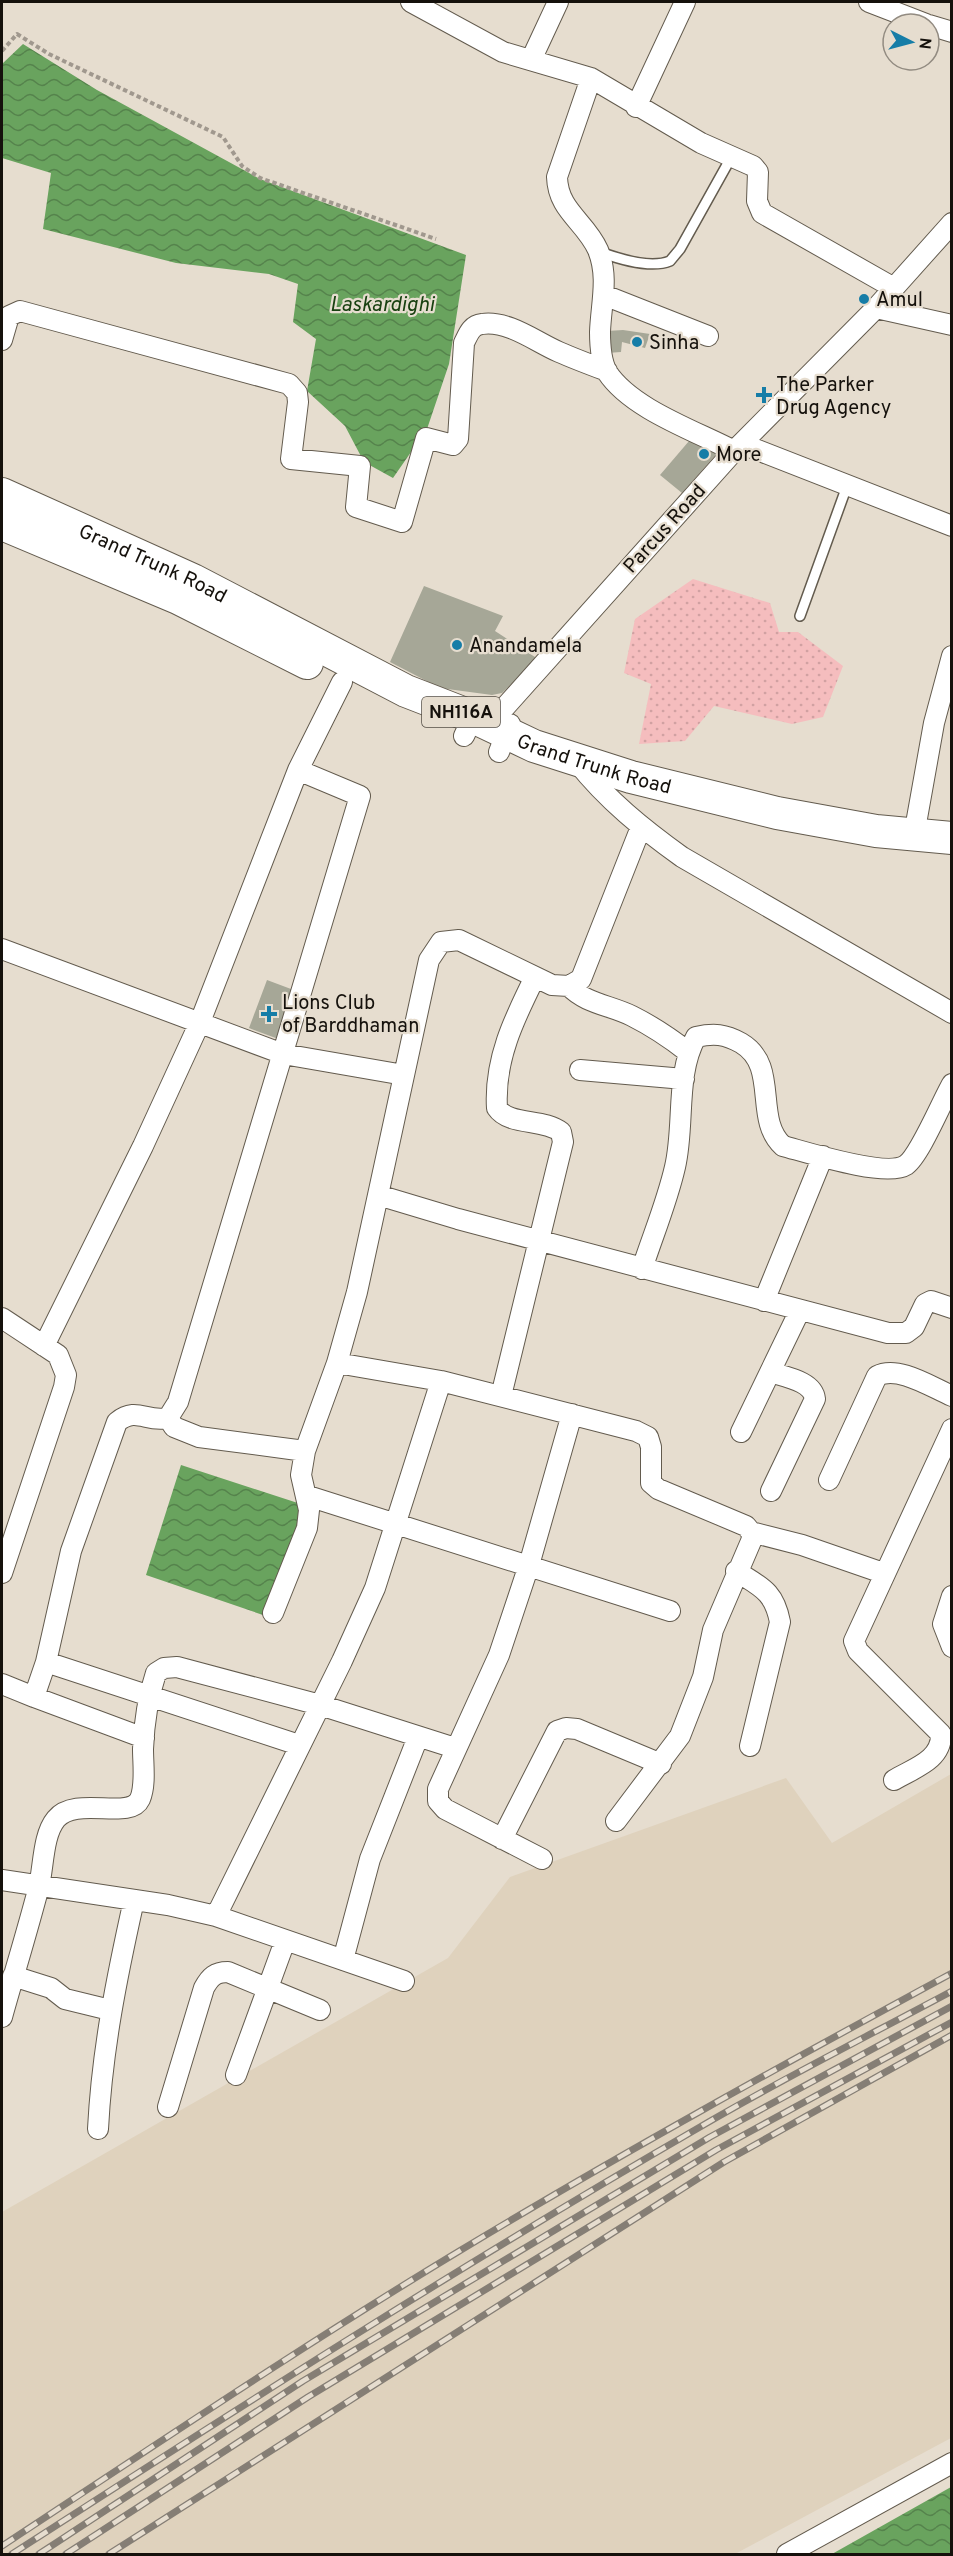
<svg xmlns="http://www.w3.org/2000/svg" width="953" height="2556" font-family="Overpass,sans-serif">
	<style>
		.built { fill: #dfd2bd }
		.park { fill: url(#park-dots) }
		.water { fill: url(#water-waves) }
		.building { fill: #a6a797 }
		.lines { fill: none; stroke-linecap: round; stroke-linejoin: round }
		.service-casing { stroke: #635b4e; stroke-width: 12 }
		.minor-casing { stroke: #635b4e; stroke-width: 22 }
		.trunk-casing { stroke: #635b4e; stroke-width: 34 }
		.path { stroke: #a0988e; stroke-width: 4; stroke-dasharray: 4.5 3; stroke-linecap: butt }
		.service { stroke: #fff; stroke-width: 9 }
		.minor { stroke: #fff; stroke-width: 20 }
		.trunk { stroke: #fff; stroke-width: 32 }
		.rail-casing { stroke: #857e75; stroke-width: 7 }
		.rail { stroke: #e6ddcf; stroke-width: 4.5; stroke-dasharray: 14; stroke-linecap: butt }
		.poi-dot { fill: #167da7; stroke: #e6ddcf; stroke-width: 2 }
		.labels { text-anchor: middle; stroke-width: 4.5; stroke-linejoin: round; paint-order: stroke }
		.shield { fill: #e6ddcf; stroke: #544e46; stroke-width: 1.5 }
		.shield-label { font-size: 18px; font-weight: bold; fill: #15110c }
		.poi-label { font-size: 20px; fill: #15110c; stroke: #e6ddcf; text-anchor: start }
		.street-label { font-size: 20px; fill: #15110c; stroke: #e6ddcf }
		.water-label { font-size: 21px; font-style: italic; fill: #194111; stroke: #e6ddcf }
	</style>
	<defs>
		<pattern id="park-dots" width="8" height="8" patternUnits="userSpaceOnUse" patternTransform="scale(1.5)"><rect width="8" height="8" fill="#f5bdbe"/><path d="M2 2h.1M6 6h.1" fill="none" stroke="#d1a1a2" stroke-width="1.8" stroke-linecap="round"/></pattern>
		<pattern id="water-waves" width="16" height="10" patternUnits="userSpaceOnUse" patternTransform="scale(1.5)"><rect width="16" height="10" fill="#69a35e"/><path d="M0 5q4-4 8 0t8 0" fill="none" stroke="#55834c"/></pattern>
	</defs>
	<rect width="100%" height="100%" fill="#e6ddcf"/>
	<!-- built -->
	<path class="built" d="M951,1774V2438L735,2554H2V2212L448,1958L510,1877L786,1778L832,1843Z"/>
	<!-- park -->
	<path class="park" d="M693,579L770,603L779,632H798L843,666L823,717L792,724L714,706L685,741L639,744L651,684L624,673L635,619Z"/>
	<!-- water -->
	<path class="water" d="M23,44L97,90L260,179L466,255L449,364L427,429L393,478L364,462L345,426L307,391L316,339L293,322L298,284L269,274L176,263L43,229L51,173L2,158V64Z
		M181,1465L307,1506L266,1616L146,1575Z
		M951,2487V2554H832Z"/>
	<!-- building -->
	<path class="building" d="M623,330L650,334L645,348L622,342L621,352L607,353V331Z
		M695,434L721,449L682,493L660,475Z
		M424,586L503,616L495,631L538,659L502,693L492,695L440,688L390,662Z
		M267,980L299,992L281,1040L249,1028Z"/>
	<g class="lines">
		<!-- service casing -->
		<g class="service-casing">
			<path id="service" d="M600,252C619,259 650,269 670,261L680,249L728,163
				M800,616L847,486"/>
		</g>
		<!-- minor casing -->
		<g class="minor-casing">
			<path id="minor" d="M411,2L503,52L591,78L701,143L753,166L758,172L757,201L762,213L894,288
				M869,2L926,24
				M929,25L952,32
				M531,60L558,2
				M591,78L557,177C558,211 585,221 598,250C609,277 601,304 600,332C600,344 601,361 607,372C631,409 696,431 734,451
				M636,107L685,2
				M604,295L708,336
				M876,308L952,325
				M2,340L9,316L20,311L289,384L297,393L298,402L291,459L360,466L356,507L402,522L426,438L453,445L458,439L464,343C468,335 471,325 482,324C508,320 536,342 559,352C575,359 591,365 607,371
				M742,444L952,526
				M464,736L473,717L505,707L734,451L876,308L952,223
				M499,752L510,724
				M577,762C607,800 643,829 682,857L952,1013
				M914,835L934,723L952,656
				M2,949L283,1054L404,1075
				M569,986C586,1004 610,1005 632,1016C652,1026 670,1038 688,1052
				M580,1070L684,1079
				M378,1195L458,1219L888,1333H906L914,1327L925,1304L931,1301L952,1308
				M642,1269C653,1235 667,1202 675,1167C685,1125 675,1075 696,1037C714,1033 725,1034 741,1043C780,1066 753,1119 783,1146C806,1152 886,1178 906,1165C920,1155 942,1101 952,1084
				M764,1301L823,1156
				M2,1318L58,1355L66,1375L64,1387L2,1573
				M44,1346L143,1146L200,1022L298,770
				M770,1372C785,1377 813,1381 815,1399L771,1491
				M501,1396L563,1142L561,1132C544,1118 509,1126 497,1108C494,1060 514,1019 535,977
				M168,1418L174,1427L199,1437L305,1451
				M741,1432L800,1310
				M829,1480L877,1376C898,1365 931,1387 952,1396
				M308,1496L670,1611
				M751,1532L802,1545L883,1573
				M736,1571C761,1587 774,1591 780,1622L750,1746
				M952,1596L943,1624L952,1647
				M273,1613L307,1528L309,1510L301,1475L305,1451L337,1363
				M46,1662L299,1745
				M2,1684L34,1697L46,1662L71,1551L117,1422C137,1406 146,1423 168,1418L178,1402L360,796L298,770L342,682
				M34,1697L144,1738
				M894,1780C914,1768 942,1760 941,1734L858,1651L854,1641L952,1429
				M616,1821L680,1736L703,1677L713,1630L752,1539L751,1532L746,1526L658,1489L651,1483V1447L648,1437L636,1431L441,1381L337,1363L357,1292L429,960L441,942L459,940L552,985L569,986L581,979L641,827
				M502,1839L557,1731L566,1728L577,1729L661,1764
				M542,1859L445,1809L438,1801V1789L499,1655L529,1565L572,1414
				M2,1880L168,1905L216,1916
				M343,1960L370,1859L418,1737
				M13,1976L51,1988L65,1999L110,2010
				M404,1981L216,1916L342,1661L375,1588L441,1381
				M2,2017C14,1974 27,1932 38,1890C44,1869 42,1836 56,1819C76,1795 130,1821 140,1799C146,1785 143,1764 143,1749C144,1724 148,1697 156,1673L164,1668L177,1667L320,1705L455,1748
				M236,2075L285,1941
				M168,2107L204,1988C210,1977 215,1972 228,1972L320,2010
				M98,2129C102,2050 117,1976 134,1900
				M787,2554L952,2463"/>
		</g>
		<!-- trunk casing -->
		<g class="trunk-casing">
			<g id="trunk">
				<path id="s1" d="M2,494L193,580L406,691L473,717L534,746L631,777L777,813L876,831L952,838"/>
				<path d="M2,524L178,598L307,663"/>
			</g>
		</g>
		<!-- path -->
		<path class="path" d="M2,51L17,34L49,54L223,137L242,166L260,178L436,239"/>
		<!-- service -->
		<use href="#service" class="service"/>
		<!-- minor -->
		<use href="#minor" class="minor"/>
		<!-- trunk -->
		<use href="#trunk" class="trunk"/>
		<!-- rail casing -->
		<g class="rail-casing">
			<path id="rail" d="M2,2546C154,2446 305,2344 461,2250C622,2153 786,2063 952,1973
				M12,2554C238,2408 466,2262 700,2127C782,2079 868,2036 952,1991
				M39,2554L303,2381L710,2137L952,2006
				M66,2554L308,2397L716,2150L952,2022
				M109,2554L724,2162L952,2035"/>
		</g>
		<!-- rail -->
		<use href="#rail" class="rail"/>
	</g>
	<!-- markers -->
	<g class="poi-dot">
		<circle cx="864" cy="299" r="6"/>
		<circle cx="637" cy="342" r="6"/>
		<path d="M761 386h6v6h6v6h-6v6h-6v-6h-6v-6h6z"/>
		<circle cx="704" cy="454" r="6"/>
		<circle cx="457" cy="645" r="6"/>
		<path d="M266 1005h6v6h6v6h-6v6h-6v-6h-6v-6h6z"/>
	</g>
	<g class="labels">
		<!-- shield labels -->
		<rect class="shield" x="422" y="697" width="78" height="30" rx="4.5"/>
		<g class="shield-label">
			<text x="461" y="718">NH116A</text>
		</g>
		<!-- poi labels -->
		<g class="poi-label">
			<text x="876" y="306">Amul</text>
			<text x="649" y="349">Sinha</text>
			<text x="776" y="391">The Parker<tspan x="776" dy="23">Drug Agency</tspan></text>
			<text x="716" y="461">More</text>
			<text x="469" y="652">Anandamela</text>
			<text x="282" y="1009">Lions Club<tspan x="282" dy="23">of Barddhaman</tspan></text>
		</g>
		<!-- street labels -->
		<g class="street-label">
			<text transform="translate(664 528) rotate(-48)" y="7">Parcus Road</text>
			<text dy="7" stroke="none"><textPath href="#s1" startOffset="166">Grand Trunk Road</textPath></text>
			<text dy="7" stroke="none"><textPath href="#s1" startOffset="652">Grand Trunk Road</textPath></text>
		</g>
		<!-- water labels -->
		<g class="water-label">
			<text x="382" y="311">Laskardighi</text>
		</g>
	</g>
	<!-- border -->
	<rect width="953" height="2556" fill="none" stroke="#15110c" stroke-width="6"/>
	<!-- north arrow -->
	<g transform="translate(911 42) rotate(96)"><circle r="28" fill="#e6ddcf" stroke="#928b81" stroke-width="1.5"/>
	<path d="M0-4.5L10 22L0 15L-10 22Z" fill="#167da7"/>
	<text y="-9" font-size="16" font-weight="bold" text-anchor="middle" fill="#15110c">N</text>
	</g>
</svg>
